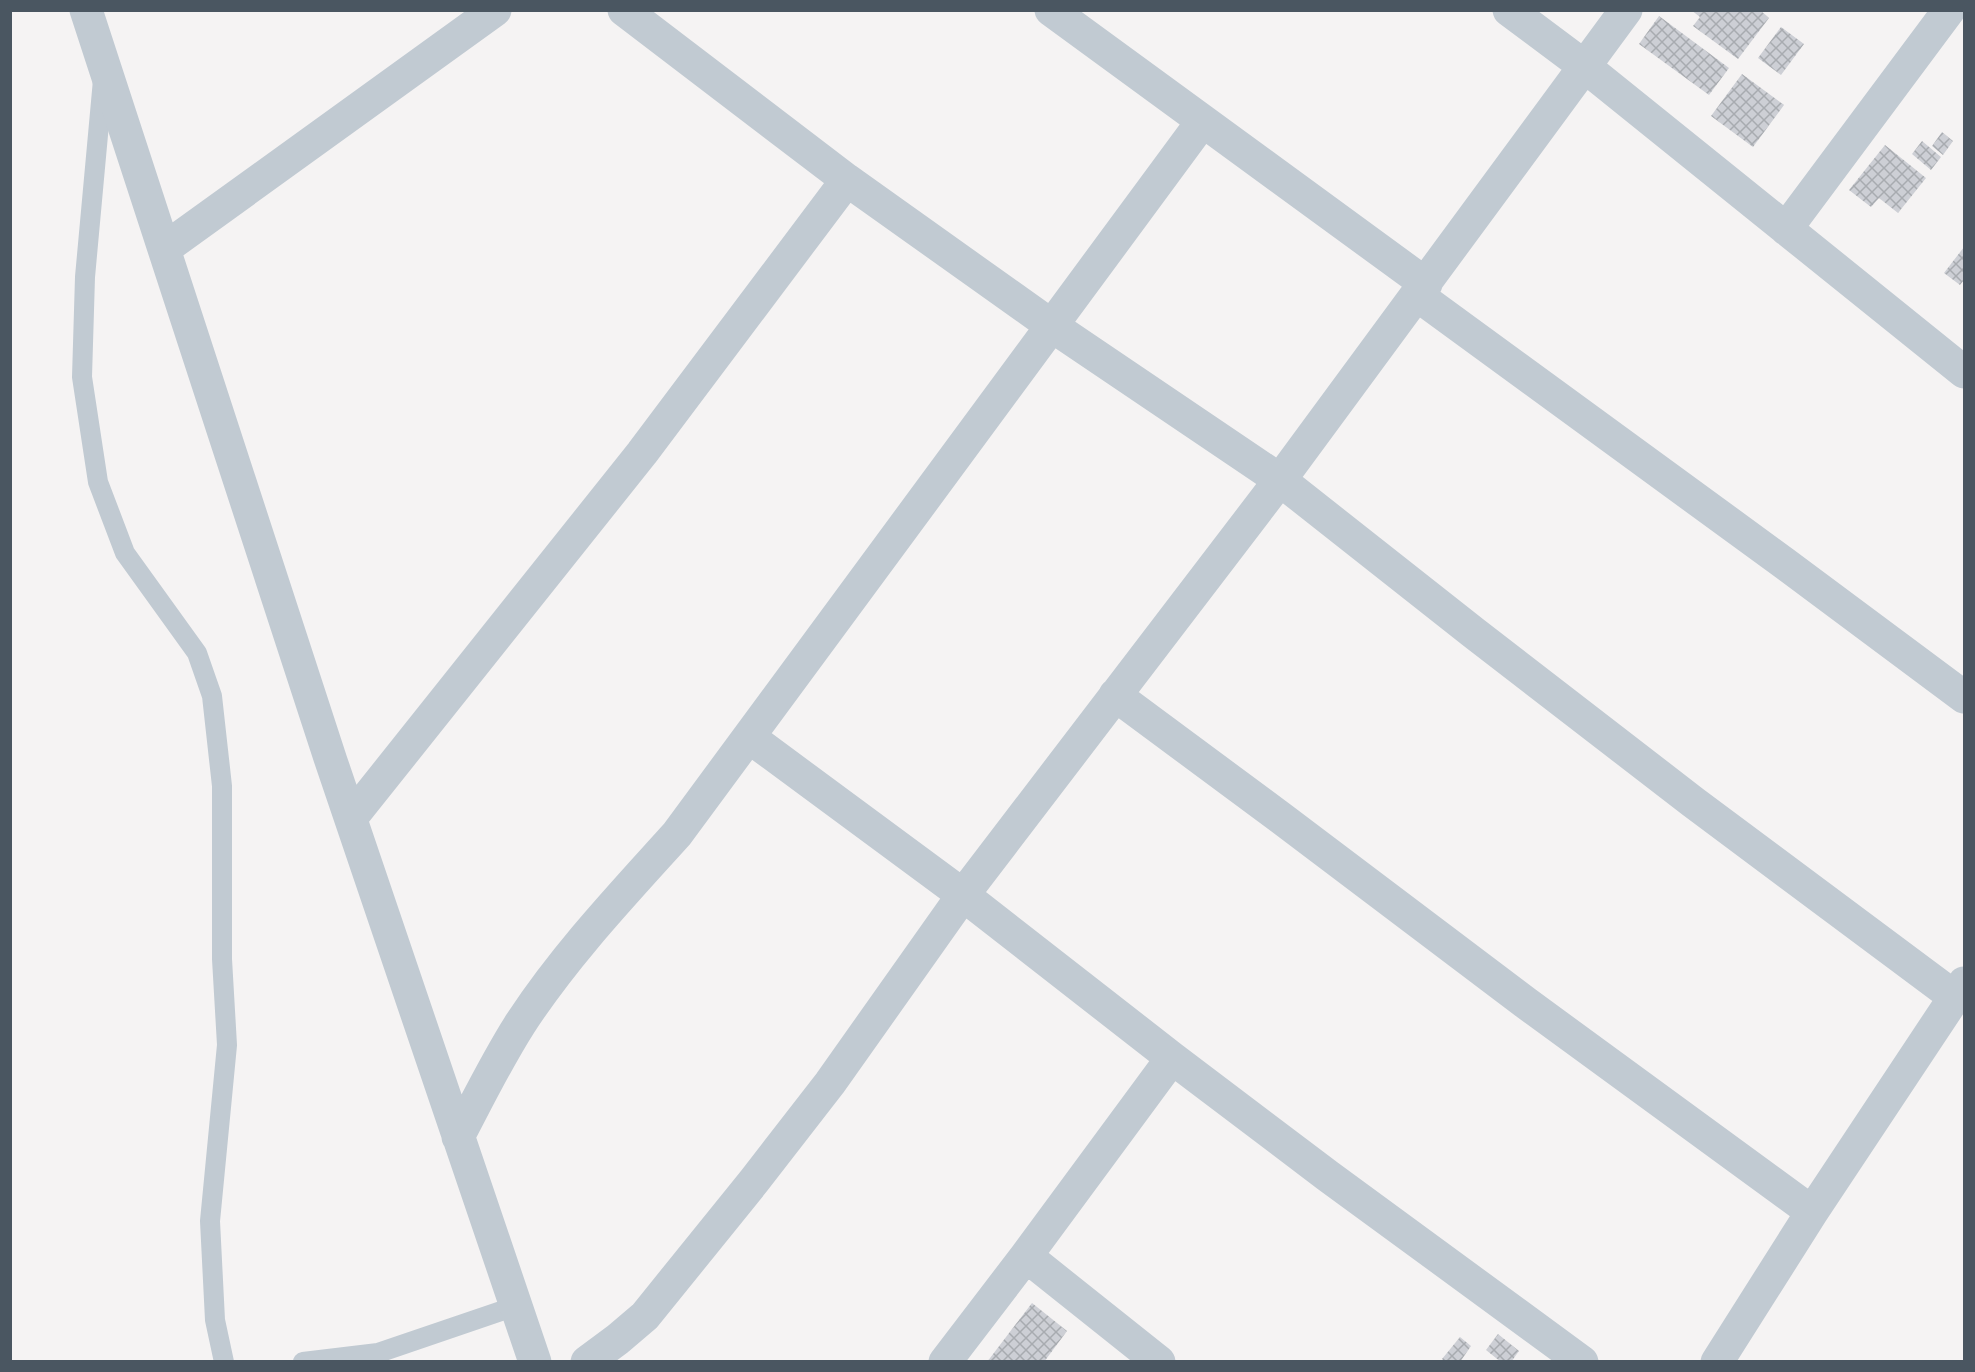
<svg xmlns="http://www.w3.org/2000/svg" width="1975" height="1372" font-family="Arial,sans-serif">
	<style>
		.building { fill: url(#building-cross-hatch) }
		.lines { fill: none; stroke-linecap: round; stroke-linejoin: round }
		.lane { stroke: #c1cad2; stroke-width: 20 }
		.street { stroke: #c1cad2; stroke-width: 33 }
	</style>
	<defs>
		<pattern id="building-cross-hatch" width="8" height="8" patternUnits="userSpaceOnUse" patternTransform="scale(1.5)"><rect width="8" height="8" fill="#cdcfd5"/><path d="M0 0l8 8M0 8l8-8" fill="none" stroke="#a8abb0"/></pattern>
	</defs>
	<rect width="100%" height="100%" fill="#f5f3f3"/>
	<!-- building -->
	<path class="building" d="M1691,10H1760L1769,18L1738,59L1693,26L1700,17Z
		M1659,16L1729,68L1709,95L1639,44Z
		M1781,27L1804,44L1781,75L1758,58Z
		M1742,74L1784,105L1753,147L1711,116Z
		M1942,132L1953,141L1943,155L1932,146Z
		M1922,141L1941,157L1931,170L1912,154Z
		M1885,145L1926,178L1898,213L1879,198L1871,207L1849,190Z
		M1964,247V280L1960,285L1944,273Z
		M1032,1303L1067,1331L1044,1362H987Z
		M1498,1334L1519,1351L1511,1362H1501L1486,1350Z
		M1460,1337L1471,1346L1460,1362H1445L1442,1359Z"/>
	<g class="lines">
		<!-- lane -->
		<path class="lane" d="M103,80L85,277L82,377L98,482L125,553L197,653L212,696L222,786V959L227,1045L210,1221L215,1320L224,1362
			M303,1362L378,1353L516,1306"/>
		<!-- street -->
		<path class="street" d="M86,10L331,761L535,1362
			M624,10L847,180L1052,326L1280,480L1474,633L1693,802L1956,998
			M1051,10L1426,284
			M1509,10L1584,66L1964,372
			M1786,229L1949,10
			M164,249L495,10
			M1417,295L1784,563L1964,697
			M1115,695L1281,818L1526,1003L1812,1212
			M749,737L963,895L1172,1058L1328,1176L1582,1362
			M351,818L642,453L847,180
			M458,1137C478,1099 497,1060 520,1024C565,955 622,895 677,834L1202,122
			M1026,1256L1159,1362
			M587,1362L618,1339L645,1316L754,1181L830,1083L963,895L1280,480L1626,10
			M945,1362L1026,1256L1172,1058
			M1717,1362L1812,1212L1964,983"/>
	</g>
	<!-- border -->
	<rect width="1975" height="1372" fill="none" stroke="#4a5661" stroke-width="24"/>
</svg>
